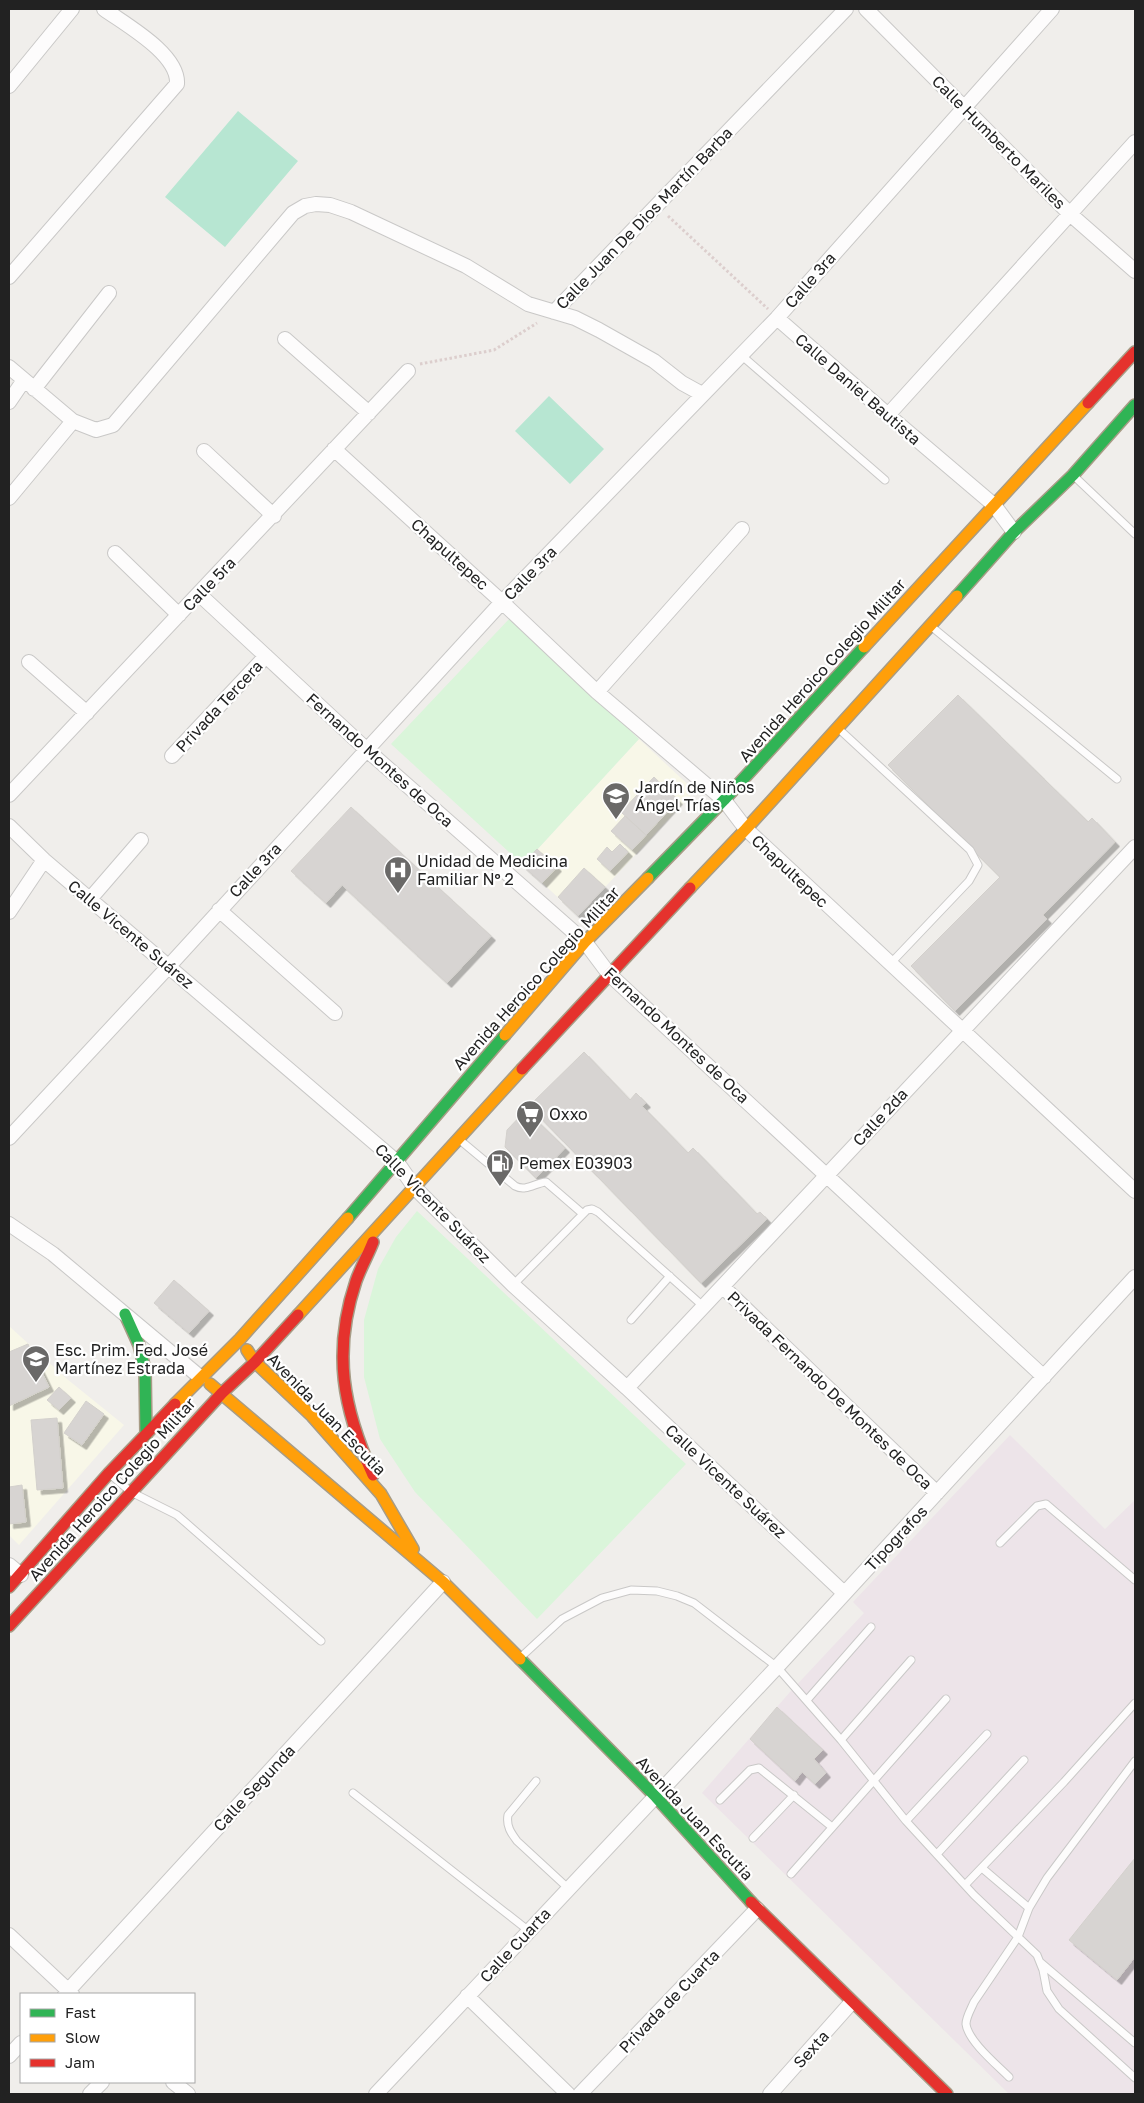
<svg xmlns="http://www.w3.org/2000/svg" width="1144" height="2103" font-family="'Golos Text',sans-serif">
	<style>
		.industrial { fill: #ede4e9 }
		.education { fill: #f8f7e8 }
		.park { fill: #daf5da }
		.pitch { fill: #b7e6d2 }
		.building { fill: #d7d4d2; stroke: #d3d0cc; filter: url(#shadow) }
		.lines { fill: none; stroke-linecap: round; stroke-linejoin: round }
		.lane-casing { stroke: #c9c8c7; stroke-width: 9 }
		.street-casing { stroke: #c9c8c7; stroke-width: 16 }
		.fast-casing { stroke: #a79c86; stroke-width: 14 }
		.slow-casing { stroke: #a79c86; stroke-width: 14 }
		.jam-casing { stroke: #a79c86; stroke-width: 14 }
		.path { stroke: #dccecd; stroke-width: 3; stroke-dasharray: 2.5 2.5; stroke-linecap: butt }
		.lane { stroke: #fdfcfc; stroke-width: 7 }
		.street { stroke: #fdfcfc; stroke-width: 14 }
		.fast { stroke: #30b455; stroke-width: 11 }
		.slow { stroke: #ff9f0a; stroke-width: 11 }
		.jam { stroke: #e5322d; stroke-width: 11 }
		.labels { text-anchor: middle; stroke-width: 4.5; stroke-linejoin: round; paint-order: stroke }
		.street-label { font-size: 16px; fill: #222; stroke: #fff }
		.poi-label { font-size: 16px; fill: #222; stroke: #fff; text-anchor: start }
	</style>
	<defs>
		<filter id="shadow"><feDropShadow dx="4.5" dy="4.5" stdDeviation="0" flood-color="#0004"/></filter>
	</defs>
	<rect width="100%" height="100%" fill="#f0eeeb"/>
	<!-- industrial -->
	<path class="industrial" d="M1010,1435L1105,1529L1135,1500V2094H1009L702,1793L790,1692L864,1613L853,1602Z"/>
	<!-- education -->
	<path class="education" d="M639,739L695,791L578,916L523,865Z
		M9,1326L67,1379L124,1425L19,1545L9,1535Z"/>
	<!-- park -->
	<path class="park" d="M512,616L639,739L523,865L391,744Z
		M417,1211L686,1464L537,1619L415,1492L380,1439L364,1377V1320L378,1269L396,1237Z"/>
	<!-- pitch -->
	<path class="pitch" d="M238,111L298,161L225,247L165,197Z
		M549,396L604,449L570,484L515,431Z"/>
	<!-- building -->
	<path class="building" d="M958,695L1088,822L1092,818L1115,842L1043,915L1047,919L955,1011L911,966L1000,877L888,765Z
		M654,777L678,800L646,835L621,812Z
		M351,807L491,936L447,983L342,885L326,903L291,871Z
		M625,816L646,835L632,850L611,831Z
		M620,844L628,852L610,871L597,859L607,847L612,852Z
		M537,849L557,867L542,883L522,865Z
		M584,868L605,887L578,916L558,897Z
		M584,1052L630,1100L636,1093L646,1103L642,1106L688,1153L693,1148L757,1214L760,1212L767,1219L701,1283L529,1106Z
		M526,1110L565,1148L536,1178L505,1147L507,1130Z
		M174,1280L209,1311L189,1333L154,1303Z
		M28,1344L49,1387L9,1406V1352Z
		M59,1387L71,1398L59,1410L47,1400Z
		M86,1401L104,1414L82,1445L64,1433Z
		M57,1418L63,1488L37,1490L31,1420Z
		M22,1485L26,1522L9,1524V1487Z
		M777,1707L823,1750L814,1759L826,1773L815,1784L802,1772L795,1781L750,1739Z
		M1135,1858V1957L1117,1980L1069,1940Z"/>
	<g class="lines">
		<!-- lane casing -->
		<g class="lane-casing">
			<path id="lane" d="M741,355L885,480
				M1075,477L1135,534
				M932,627L1117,779
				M840,730L970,850L978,865L969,881L890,964
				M461,1141L515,1186C526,1192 535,1183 546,1182L583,1214
				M513,1285L587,1210L592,1209L598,1212L704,1307
				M631,1320L670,1276
				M111,1475L131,1492L177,1515L321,1641
				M1000,1543L1037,1506L1046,1504L1135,1580
				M521,1657L562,1619L602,1598L631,1590L657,1591L677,1596L694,1603L777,1667L841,1740L906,1821L974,1895L1037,1955L1043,1970L1047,1991L1059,2009L1135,2078
				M807,1700L871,1627
				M841,1740L911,1660
				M536,1781L508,1815C506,1826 511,1833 517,1841L569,1889
				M353,1793L529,1931
				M720,1800L750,1770L759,1768L832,1827
				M906,1821L987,1734
				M753,1838L794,1795
				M937,1854L1024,1760
				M982,1868L1029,1908
				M791,1874L946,1699
				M965,1885L1064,1782L1135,1703
				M1040,1962L1135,2043
				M1009,2077C997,2065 968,2041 966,2024C966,2017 971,2009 974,2002L1018,1937L1029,1908L1047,1878L1135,1761"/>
		</g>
		<!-- street casing -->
		<g class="street-casing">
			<path id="street" d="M866,9L1070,214L1135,271
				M9,86L72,9
				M9,277L177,84C179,54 126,25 104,9
				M554,312L846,9
				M777,318L888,415L994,505L1014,532
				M285,339L369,413
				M9,367L73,421L96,430L113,425L293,213L305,206L316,204L330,205L351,212L466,266L528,304L575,318L599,330L654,361L682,383L702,394
				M34,389L109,293
				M9,402L24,380
				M888,415L1135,142
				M334,449L502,602L597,692L724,800L746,829L1135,1191
				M204,451L274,516
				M9,498L73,421
				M115,553L179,615
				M199,594L367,750L585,942L609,974L1044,1377
				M29,662L87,713
				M597,692L742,529
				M172,756L266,656
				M9,795L408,371
				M9,826L44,860L397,1162L415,1188L513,1285L627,1388L844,1593
				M90,899L141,840
				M219,910L335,1013
				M9,912L44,860
				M9,1138L169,966L502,602L777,318L1052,9
				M9,1224L53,1254L200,1377
				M723,1287L937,1493
				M627,1388L1135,847
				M9,1565L21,1575
				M9,1935L72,1994
				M65,1994L443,1582
				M467,1996L568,2094
				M9,2056L21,2043
				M173,2082L188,2094
				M90,2094L102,2082
				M376,2094L777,1667L1135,1277
				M580,2094L757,1909
				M770,2094L851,2003"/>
		</g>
		<!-- fast casing -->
		<g class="fast-casing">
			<path id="fast" d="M957,596L1014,532L1073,475L1135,405
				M648,878L724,800L864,647
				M348,1218L505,1035
				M125,1314L139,1345L145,1370L146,1435
				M520,1659L656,1797L751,1902"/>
		</g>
		<!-- slow casing -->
		<g class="slow-casing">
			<path id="slow" d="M864,647L1088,403
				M690,888L746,829L957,596
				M505,1035L585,942L648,878
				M298,1315L522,1069
				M247,1350L255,1362L312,1416L381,1494L413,1549
				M210,1384L443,1582L520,1659
				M175,1404L240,1339L348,1218"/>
		</g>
		<!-- jam casing -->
		<g class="jam-casing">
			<path id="jam" d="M1088,403L1135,352
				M522,1069L690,888
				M373,1242C368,1255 361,1267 356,1281C332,1352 343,1409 373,1475
				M9,1587L109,1473L175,1404
				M9,1626L222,1393L255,1362L298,1315
				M751,1902L947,2094"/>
		</g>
		<!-- path -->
		<path class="path" d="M668,216L768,309
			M420,364L494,350L537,323"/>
		<!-- lane -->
		<use href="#lane" class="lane"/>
		<!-- street -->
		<use href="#street" class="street"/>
		<!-- fast -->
		<use href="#fast" class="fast"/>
		<!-- slow -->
		<use href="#slow" class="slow"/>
		<!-- jam -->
		<use href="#jam" class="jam"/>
	</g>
	<!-- icons -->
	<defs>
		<g id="school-pin" transform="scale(1.4375)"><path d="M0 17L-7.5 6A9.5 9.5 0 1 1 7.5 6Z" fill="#6a6968" stroke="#fff"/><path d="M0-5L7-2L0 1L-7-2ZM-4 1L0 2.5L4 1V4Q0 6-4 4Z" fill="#fff"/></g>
		<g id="hospital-pin" transform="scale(1.4375)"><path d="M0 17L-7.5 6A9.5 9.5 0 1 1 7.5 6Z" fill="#6a6968" stroke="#fff"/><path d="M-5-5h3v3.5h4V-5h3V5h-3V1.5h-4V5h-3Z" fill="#fff"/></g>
		<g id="supermarket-pin" transform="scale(1.4375)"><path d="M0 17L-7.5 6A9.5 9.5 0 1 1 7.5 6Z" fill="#6a6968" stroke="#fff"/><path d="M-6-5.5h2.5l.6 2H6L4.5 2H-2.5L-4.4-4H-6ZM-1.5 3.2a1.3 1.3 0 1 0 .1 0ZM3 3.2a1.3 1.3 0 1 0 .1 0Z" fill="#fff"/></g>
		<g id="fuel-pin" transform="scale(1.4375)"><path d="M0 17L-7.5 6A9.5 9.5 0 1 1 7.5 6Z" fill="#6a6968" stroke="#fff"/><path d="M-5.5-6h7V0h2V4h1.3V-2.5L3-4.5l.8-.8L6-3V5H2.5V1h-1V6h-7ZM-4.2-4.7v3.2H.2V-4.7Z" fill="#fff"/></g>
	</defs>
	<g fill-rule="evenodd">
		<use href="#school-pin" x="616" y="796"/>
		<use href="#hospital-pin" x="398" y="870"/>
		<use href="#supermarket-pin" x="530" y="1114"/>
		<use href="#fuel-pin" x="500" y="1163"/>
		<use href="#school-pin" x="36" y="1359"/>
	</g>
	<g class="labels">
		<!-- street labels -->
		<g class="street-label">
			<text transform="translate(999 142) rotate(45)" y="6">Calle Humberto Mariles</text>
			<text transform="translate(644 218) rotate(-46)" y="6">Calle Juan De Dios Martín Barba</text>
			<text transform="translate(810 280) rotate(-49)" y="6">Calle 3ra</text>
			<text transform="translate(858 389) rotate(41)" y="6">Calle Daniel Bautista</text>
			<text transform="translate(450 554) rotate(42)" y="6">Chapultepec</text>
			<text transform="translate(530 573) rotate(-46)" y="6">Calle 3ra</text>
			<text transform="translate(209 584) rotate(-46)" y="6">Calle 5ra</text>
			<text transform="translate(822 670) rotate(-48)" y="6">Avenida Heroico Colegio Militar</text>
			<text transform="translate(219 706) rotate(-47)" y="6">Privada Tercera</text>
			<text transform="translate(380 760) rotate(42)" y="6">Fernando Montes de Oca</text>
			<text transform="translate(255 870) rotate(-47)" y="6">Calle 3ra</text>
			<text transform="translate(790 871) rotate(43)" y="6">Chapultepec</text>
			<text transform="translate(131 934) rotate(40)" y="6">Calle Vicente Suárez</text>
			<text transform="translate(536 978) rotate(-48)" y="6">Avenida Heroico Colegio Militar</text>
			<text transform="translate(677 1035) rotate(43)" y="6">Fernando Montes de Oca</text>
			<text transform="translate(880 1117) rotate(-47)" y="6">Calle 2da</text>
			<text transform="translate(433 1203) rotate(46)" y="6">Calle Vicente Suárez</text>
			<text transform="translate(830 1390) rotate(44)" y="6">Privada Fernando De Montes de Oca</text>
			<text transform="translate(327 1414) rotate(46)" y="6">Avenida Juan Escutia</text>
			<text transform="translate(726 1481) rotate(43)" y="6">Calle Vicente Suárez</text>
			<text transform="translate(112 1489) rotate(-48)" y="6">Avenida Heroico Colegio Militar</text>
			<text transform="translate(896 1538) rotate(-47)" y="6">Tipografos</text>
			<text transform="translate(254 1788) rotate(-47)" y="6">Calle Segunda</text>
			<text transform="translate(695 1818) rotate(47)" y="6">Avenida Juan Escutia</text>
			<text transform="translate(515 1945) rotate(-47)" y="6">Calle Cuarta</text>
			<text transform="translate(669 2001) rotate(-46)" y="6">Privada de Cuarta</text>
			<text transform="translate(811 2049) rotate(-48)" y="6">Sexta</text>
		</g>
		<!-- poi labels -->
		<g class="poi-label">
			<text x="635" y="793">Jardín de Niños<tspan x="635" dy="18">Ángel Trías</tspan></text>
			<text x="417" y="867">Unidad de Medicina<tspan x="417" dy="18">Familiar Nº 2</tspan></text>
			<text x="549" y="1120">Oxxo</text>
			<text x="519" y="1169">Pemex E03903</text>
			<text x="55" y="1356">Esc. Prim. Fed. José<tspan x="55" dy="18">Martínez Estrada</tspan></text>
		</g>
	</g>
	<!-- border -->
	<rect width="1144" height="2103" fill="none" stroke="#222222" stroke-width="20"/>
	<!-- legend -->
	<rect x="20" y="1993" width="175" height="90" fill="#ffffff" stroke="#a7a7a7"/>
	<rect x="30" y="2009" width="25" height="8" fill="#30b455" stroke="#a7a7a7"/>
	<text x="65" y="2018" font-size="15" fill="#222222">Fast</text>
	<rect x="30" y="2034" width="25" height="8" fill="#ff9f0a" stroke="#a7a7a7"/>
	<text x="65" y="2043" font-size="15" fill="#222222">Slow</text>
	<rect x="30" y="2059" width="25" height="8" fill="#e5322d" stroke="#a7a7a7"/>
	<text x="65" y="2068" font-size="15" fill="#222222">Jam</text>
</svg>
